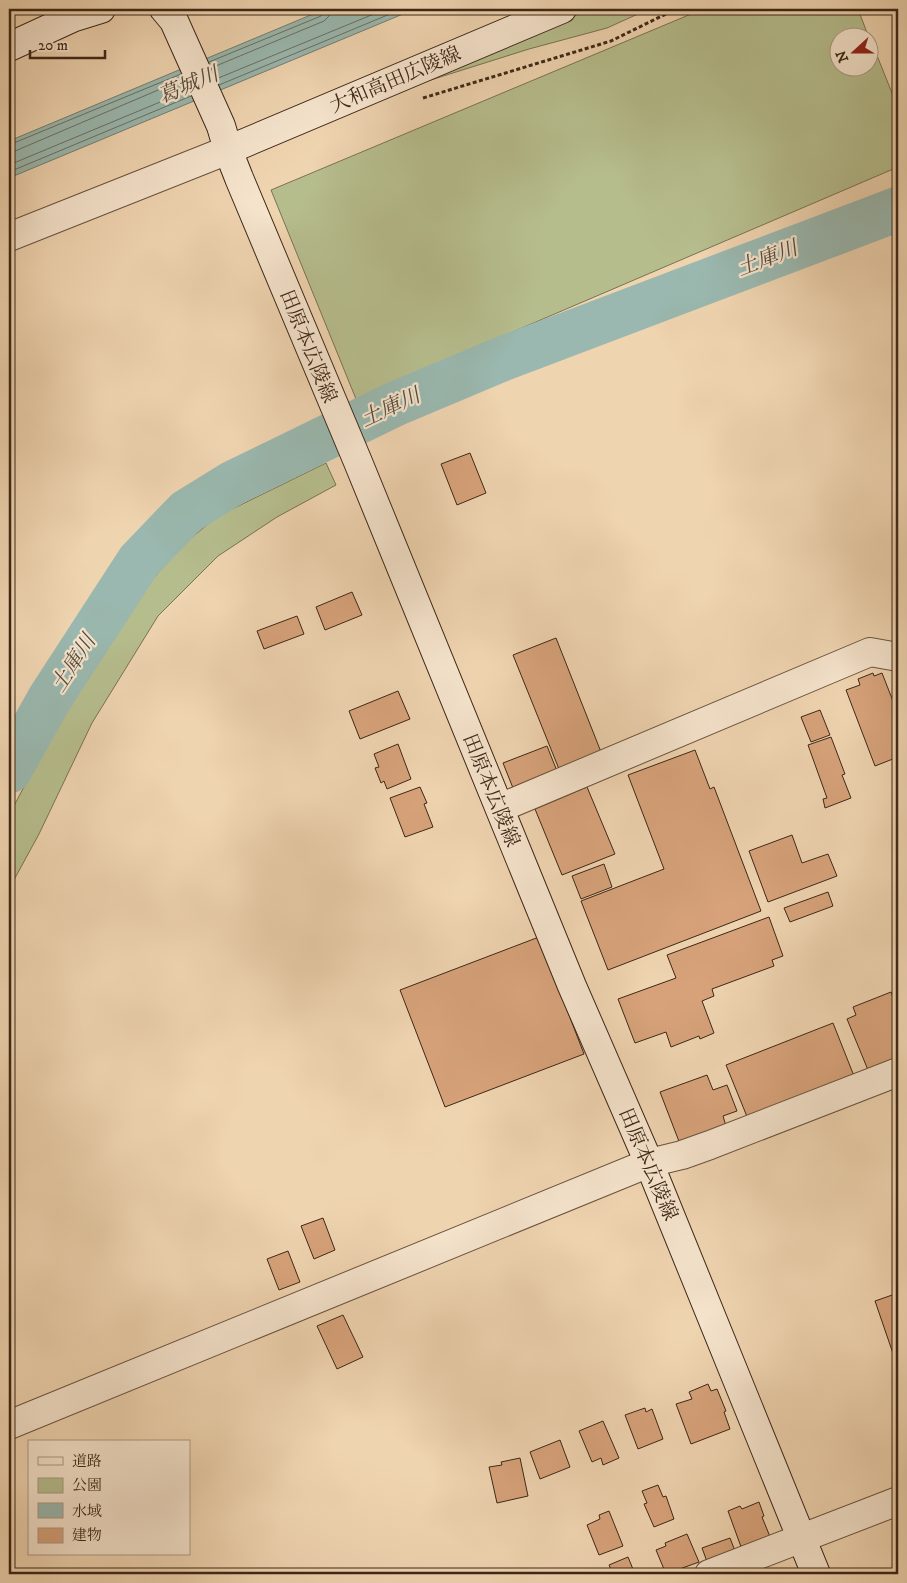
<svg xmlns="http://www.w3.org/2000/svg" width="907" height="1583" font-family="'IM FELL DW Pica','Noto Serif JP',serif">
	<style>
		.green { fill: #b6bd8d; stroke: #7a7252 }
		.water { fill: #9ab8af; stroke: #757e72 }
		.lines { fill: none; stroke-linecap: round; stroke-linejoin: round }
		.shore { stroke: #6c7063; stroke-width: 1 }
		.river { stroke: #9ab8af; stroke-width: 45 }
		.building { fill: #d7a27a; stroke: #3d2717 }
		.minor-casing { stroke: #6a523d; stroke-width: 30 }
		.secondary-casing { stroke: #3d2717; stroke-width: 30 }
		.path { stroke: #3d2717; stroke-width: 3; stroke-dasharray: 4 2.5; stroke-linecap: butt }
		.minor { stroke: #f5e3cc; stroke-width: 28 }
		.secondary { stroke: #f5e3cc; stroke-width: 28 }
		.labels { text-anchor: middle; stroke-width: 4.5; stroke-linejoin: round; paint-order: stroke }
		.street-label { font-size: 20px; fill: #3d2717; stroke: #f5e3cc }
		.water-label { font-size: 21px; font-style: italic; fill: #544b3d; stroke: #f5e3cc }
	</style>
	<rect width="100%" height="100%" fill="#efd4b0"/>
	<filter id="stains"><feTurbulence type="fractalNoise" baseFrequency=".004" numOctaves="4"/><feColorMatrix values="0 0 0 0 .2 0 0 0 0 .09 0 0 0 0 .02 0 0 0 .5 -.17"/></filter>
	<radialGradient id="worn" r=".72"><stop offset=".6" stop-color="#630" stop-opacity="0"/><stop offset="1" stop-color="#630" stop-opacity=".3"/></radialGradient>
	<!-- green -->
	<path class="green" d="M592,9H649L607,28L529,49L361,102L448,64Z
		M703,9H858L869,38H840V68H870V38L898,108V167L356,399L271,190Z
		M326,463L336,485L277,517L218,556L158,616L92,723L39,834L9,889V815L83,676L131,603L186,542L218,516Z"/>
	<!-- water -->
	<path class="water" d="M325,9H415L9,178V141Z"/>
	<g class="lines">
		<!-- shore -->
		<path class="shore" d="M209,62L321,16L324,13L325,9
			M211,68L324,21L329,16L331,9
			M216,79L386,9
			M219,85L402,9
			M9,145L181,74
			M9,152L15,151L184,79
			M9,165L189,90
			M9,172L191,96"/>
		<!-- river -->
		<path class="river" d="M9,771L50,698L139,561L186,512L233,483L395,404L502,359L898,209"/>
	</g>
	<!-- building -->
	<path class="building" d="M470,453L486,493L457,505L441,464Z
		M352,592L362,615L325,630L316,607Z
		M297,616L304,634L264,649L257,631Z
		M556,638L601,752L559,769L513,655Z
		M873,673L874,676L882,673L898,714V757L875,766L846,690L860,685L858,679Z
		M398,691L410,719L360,739L349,711Z
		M820,710L830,735L811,742L801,717Z
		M831,737L845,774L842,775L851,798L825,808L823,799L827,798L808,745Z
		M398,744L411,779L387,789L384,781L381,783L375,768L379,767L374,754Z
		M547,746L557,771L513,788L503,763Z
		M695,750L710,789L714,787L761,911L608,970L581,901L664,869L628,775Z
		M420,787L427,803L424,804L433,827L405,837L390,798Z
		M587,787L615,854L562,875L535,809Z
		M792,835L802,863L828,854L837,876L768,902L749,851Z
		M604,864L612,887L581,899L572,876Z
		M828,892L833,906L790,922L784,908Z
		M769,917L783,956L772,960L774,966L712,989L714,996L702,1001L714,1033L700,1039L699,1036L671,1047L666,1032L635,1043L618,999L676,978L667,955Z
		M539,937L584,1054L445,1107L400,990Z
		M891,992L898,1011V1057L868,1070L847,1019L856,1015L853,1007Z
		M833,1023L854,1076L748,1119L726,1065Z
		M707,1075L713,1090L727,1085L737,1111L723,1116L726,1126L680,1144L660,1092Z
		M323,1218L335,1250L314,1259L301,1226Z
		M288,1251L300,1282L279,1290L267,1259Z
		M898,1293V1368L875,1301Z
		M343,1315L363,1357L337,1369L317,1326Z
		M708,1384L711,1391L717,1389L726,1411L724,1412L730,1429L691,1444L676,1404L692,1399L689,1392Z
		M645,1408L646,1412L652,1409L663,1439L638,1449L625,1415Z
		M603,1421L619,1458L603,1465L601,1458L592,1462L579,1431Z
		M560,1440L570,1467L540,1479L530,1452Z
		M520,1458L528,1496L497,1503L489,1467L502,1465L501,1462Z
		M658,1485L663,1497L666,1496L674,1519L654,1527L644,1504L647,1503L642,1491Z
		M759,1502L764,1516L762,1517L773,1544L744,1555L728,1511L740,1506L742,1509Z
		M609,1511L623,1546L599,1555L587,1525L600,1519L599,1515Z
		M687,1534L699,1562L666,1574L656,1550L666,1546L665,1543Z
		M730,1538L737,1556L709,1567L702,1548Z
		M628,1557L635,1574H613L609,1565Z"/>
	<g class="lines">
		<!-- minor casing -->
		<g class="minor-casing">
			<path id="minor" d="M9,237L228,150
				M500,808L870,652L898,657
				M9,1425L649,1163L682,1155L710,1145L898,1072
				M709,1574L898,1501"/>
		</g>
		<!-- secondary casing -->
		<g class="secondary-casing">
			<path id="secondary" d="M164,9L174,21L221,126L228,150L239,178L358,462L572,986L649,1163L816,1574
				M9,47L72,18L101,9
				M228,150L562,9"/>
		</g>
		<!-- path -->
		<path class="path" d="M423,98L611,41L676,9"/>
		<!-- minor -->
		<use href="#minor" class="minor"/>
		<!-- secondary -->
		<use href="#secondary" class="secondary"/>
	</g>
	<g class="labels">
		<!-- street labels -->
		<g class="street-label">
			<text transform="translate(395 79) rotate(-23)" y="7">大和高田広陵線</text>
			<text transform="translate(309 346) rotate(68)" y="7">田原本広陵線</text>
			<text transform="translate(492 790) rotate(68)" y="7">田原本広陵線</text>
			<text transform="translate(649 1164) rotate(67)" y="7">田原本広陵線</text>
		</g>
		<!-- water labels -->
		<g class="water-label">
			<text transform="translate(188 85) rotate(-23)" y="7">葛城川</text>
			<text transform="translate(767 258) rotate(-21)" y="7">土庫川</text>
			<text transform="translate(390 407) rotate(-25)" y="7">土庫川</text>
			<text transform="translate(73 663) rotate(-57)" y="7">土庫川</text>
		</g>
	</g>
	<!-- margin -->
	<rect width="907" height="1583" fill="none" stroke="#efd4b0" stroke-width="30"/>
	<rect x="10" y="10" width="887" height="1563" fill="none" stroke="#3d2717" stroke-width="2.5"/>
	<rect x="15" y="15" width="877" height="1553" fill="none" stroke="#3d2717"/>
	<!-- legend -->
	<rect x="28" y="1440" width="162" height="115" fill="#f5e3cc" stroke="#ab9884"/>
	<rect x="38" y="1457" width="25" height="8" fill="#f5e3cc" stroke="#ab9884"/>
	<text x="72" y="1466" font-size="15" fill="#3d2717">道路</text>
	<rect x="38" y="1478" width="25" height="15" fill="#b6bd8d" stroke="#ab9884"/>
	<text x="72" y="1490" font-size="15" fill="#3d2717">公園</text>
	<rect x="38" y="1503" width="25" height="15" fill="#9ab8af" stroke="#ab9884"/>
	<text x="72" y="1516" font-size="15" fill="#3d2717">水域</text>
	<rect x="38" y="1528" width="25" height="15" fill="#d7a27a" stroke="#ab9884"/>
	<text x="72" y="1540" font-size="15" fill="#3d2717">建物</text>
	<!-- north arrow -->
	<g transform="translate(854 52) rotate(249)"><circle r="24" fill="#f5e3cc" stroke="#ab9884"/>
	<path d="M0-4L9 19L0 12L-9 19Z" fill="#8f2418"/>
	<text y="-8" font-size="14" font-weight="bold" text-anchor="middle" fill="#3d2717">N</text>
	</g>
	<!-- scale -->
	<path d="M30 50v8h75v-8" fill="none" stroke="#3d2717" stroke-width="2.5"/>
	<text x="38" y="50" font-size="15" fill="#3d2717" stroke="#f5e3cc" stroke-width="4" paint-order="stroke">20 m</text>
	<rect width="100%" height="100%" filter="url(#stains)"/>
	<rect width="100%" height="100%" fill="url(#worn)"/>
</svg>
